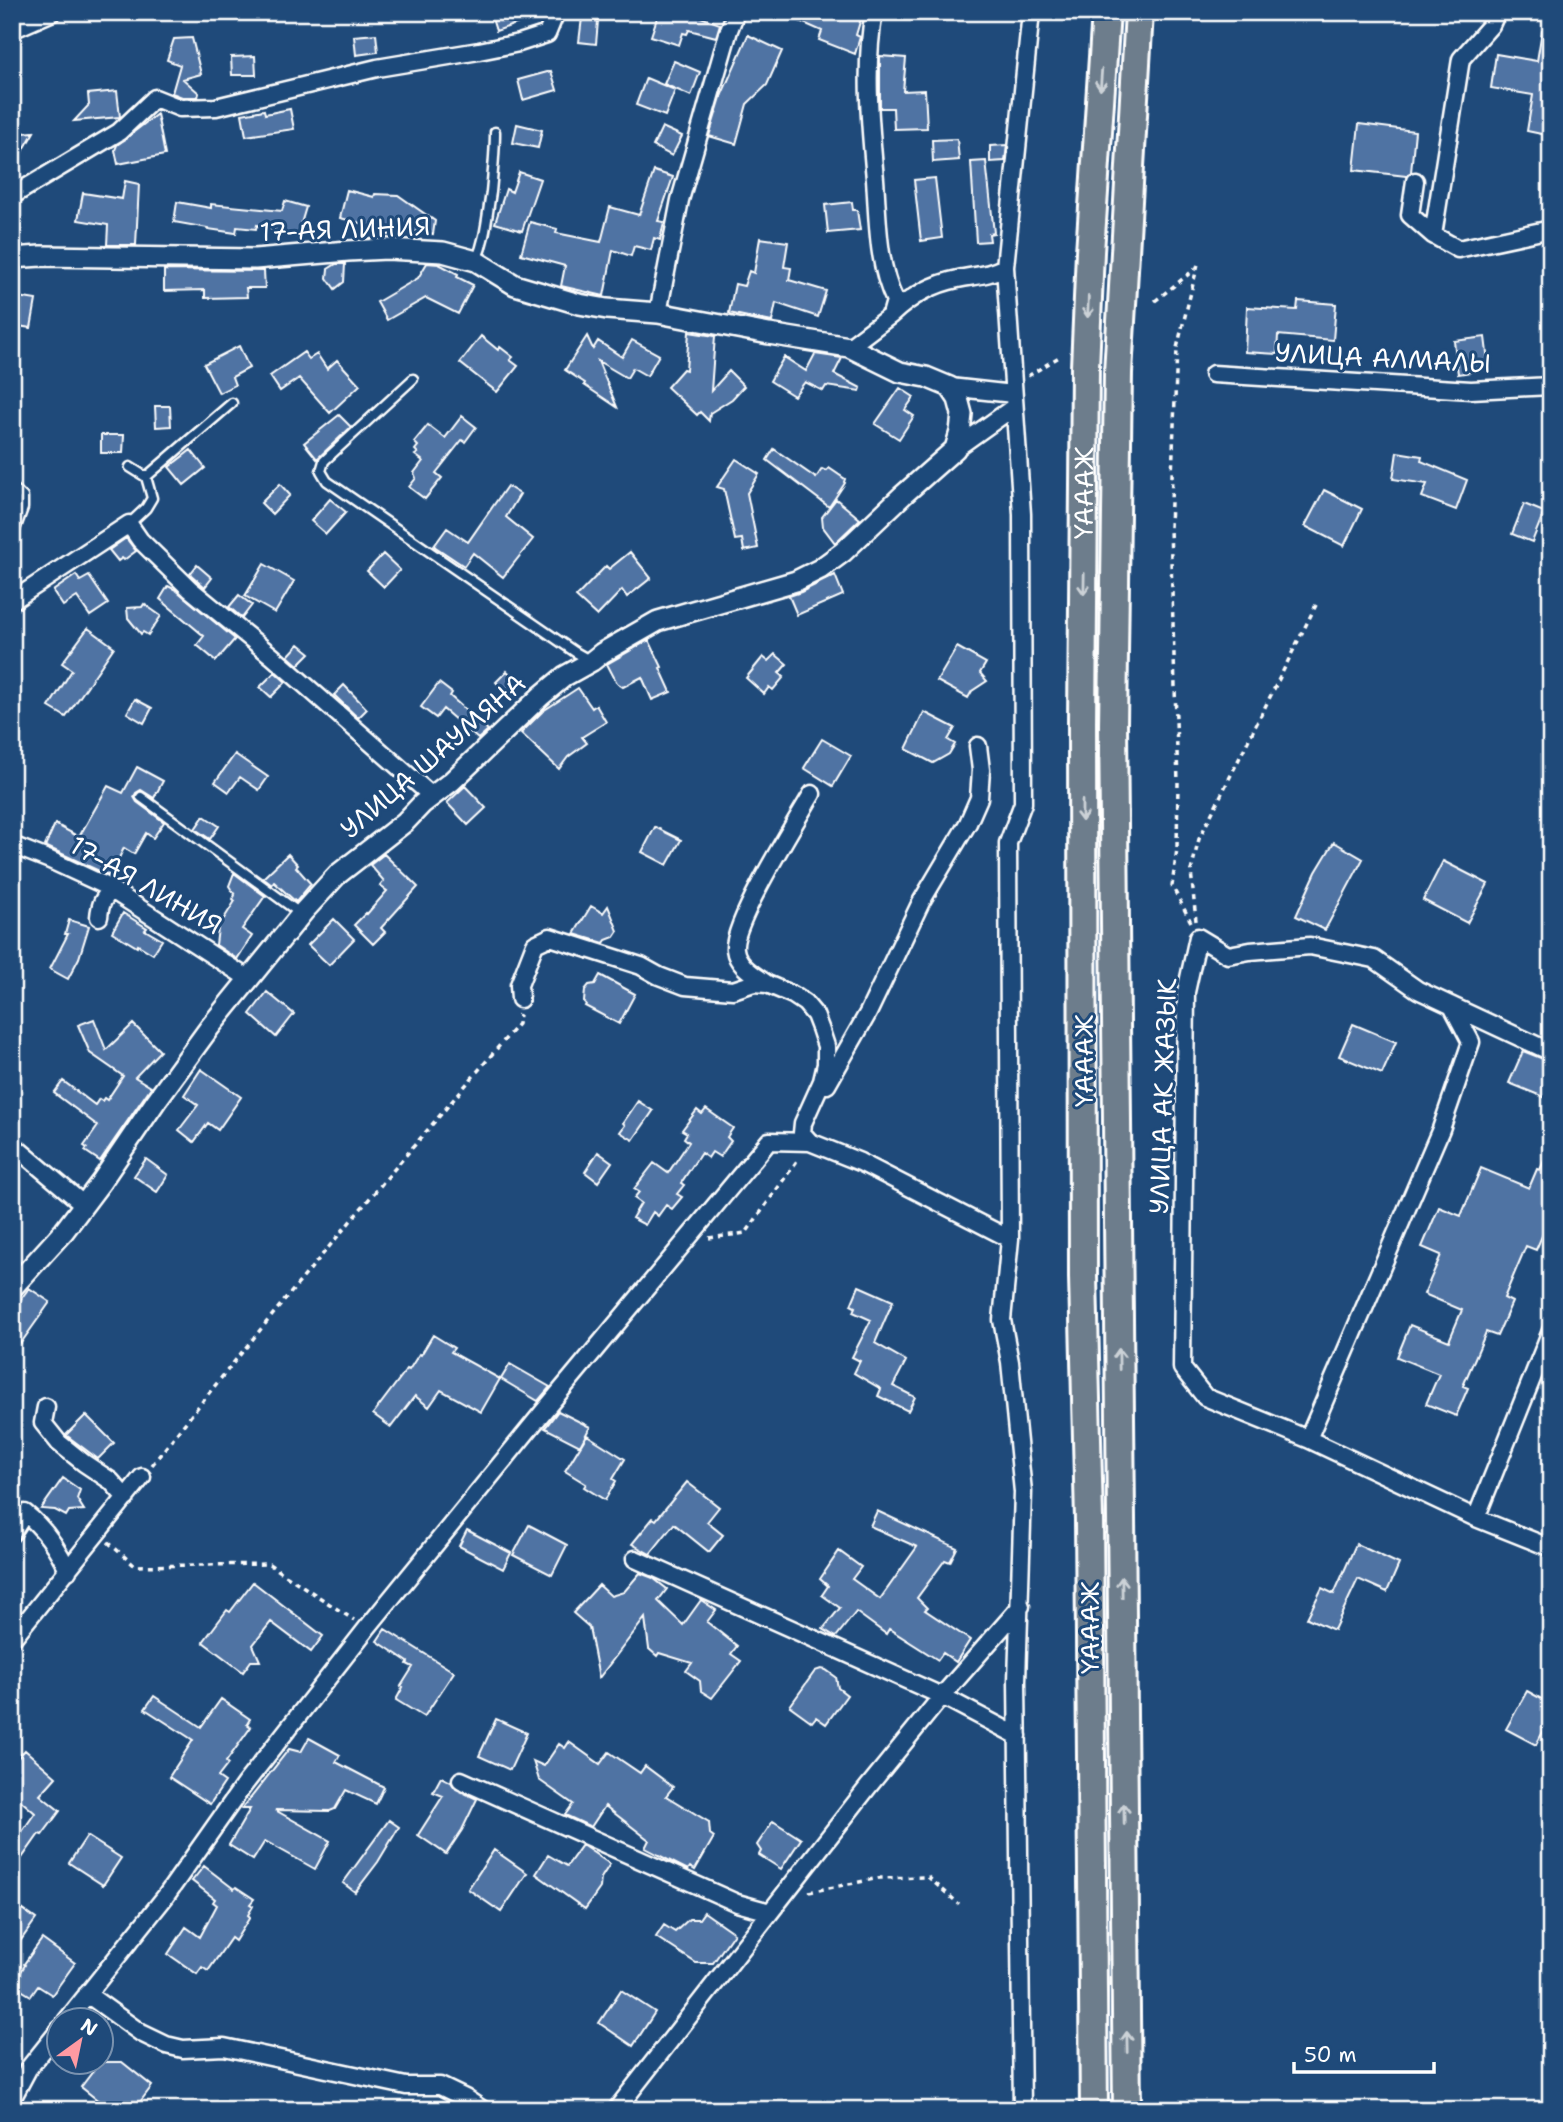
<svg xmlns="http://www.w3.org/2000/svg" width="1563" height="2122" font-family="'Shantell Sans',sans-serif">
	<style>
		.building { fill: #5073a3; stroke: #fff; stroke-width: 2 }
		.lines { fill: none; stroke-linecap: round; stroke-linejoin: round }
		.service-casing { stroke: #fff; stroke-width: 13 }
		.minor-casing { stroke: #fff; stroke-width: 21 }
		.tertiary-casing { stroke: #fff; stroke-width: 24 }
		.trunk-casing { stroke: #fff; stroke-width: 32 }
		.path { stroke: #fff; stroke-width: 3.5; stroke-dasharray: 5 5; stroke-linecap: butt }
		.service { stroke: #1f4a7a; stroke-width: 8 }
		.minor { stroke: #1f4a7a; stroke-width: 16 }
		.tertiary { stroke: #1f4a7a; stroke-width: 19 }
		.trunk { stroke: #6d7d8c; stroke-width: 26 }
		.oneway { stroke: #ccd2d7 }
		.labels { text-anchor: middle; stroke-width: 6; stroke-linejoin: round; paint-order: stroke }
		.street-label { font-size: 26px; fill: #fff; stroke: #1f4a7a }
	</style>
	<rect width="100%" height="100%" fill="#1f4a7a"/>
	<filter id="ink" filterUnits="userSpaceOnUse"><feTurbulence type="fractalNoise" baseFrequency=".0143" numOctaves="2"/><feDisplacementMap in="SourceGraphic" scale="14" xChannelSelector="R" yChannelSelector="G"/><feConvolveMatrix kernelMatrix="1 2 1 2 8 2 1 2 1" color-interpolation-filters="sRGB"/></filter>
	<g filter="url(#ink)">
		<!-- building -->
		<path class="building" d="M490,12H543L544,14L496,31Z
			M659,12H687L720,24L716,37L689,30L687,34L683,33L679,45L651,36Z
			M779,12H863L856,35L860,37L855,54L819,40L822,31Z
			M582,18L598,21L596,44L579,42Z
			M1542,31L1551,32V136L1527,131L1533,95L1491,88L1496,54L1537,61Z
			M376,34L378,52L356,55L354,36Z
			M748,35L782,51L767,85L747,104L736,144L709,136L722,94Z
			M192,38L201,74L183,79L199,93L198,97H182L172,93L180,65L167,60L174,39Z
			M255,56L256,75H232L231,57Z
			M880,56L906,58L903,91L925,90L927,128L894,129L893,108H880Z
			M674,61L700,72L691,96L664,84Z
			M551,71L557,90L523,100L518,80Z
			M646,78L675,90L665,116L636,105Z
			M117,91L120,117L74,121L89,105L88,94Z
			M290,109L294,129L246,136L242,114L264,110L265,114Z
			M157,114L165,155L118,164L115,150L117,145Z
			M517,124L542,130L538,148L513,143Z
			M1359,124L1415,131L1411,172L1406,176L1354,170Z
			M662,127L682,136L672,156L653,146Z
			M34,132L12,170V134Z
			M957,139L959,160L933,162L932,140Z
			M1007,145L1005,161L990,162V146Z
			M986,161L994,233L989,234L990,241L976,242L971,162Z
			M654,171L673,177L658,221L664,222L660,240L654,238L651,250L634,246L631,256L613,250L604,296L561,286L565,266L521,254L530,222L557,229L556,233L601,242L610,207L639,215Z
			M519,172L540,179L522,231L495,223L506,189L512,192Z
			M935,178L942,238L921,241L914,180Z
			M125,181L139,184L136,245H107L108,225L78,220L83,193L122,199Z
			M347,190L374,197L375,194L398,195L435,221L433,234L390,228L389,235L372,234L373,226L340,218Z
			M285,201L306,207L297,237L257,225L256,229L237,227L236,233L208,229V228L174,222L177,202L211,208V204L282,211Z
			M852,202L853,210H857L860,230L828,233L825,205Z
			M760,238L788,242L784,267L791,268L789,280L826,291L818,317L776,303L772,322L729,313L735,284L744,286L749,271L754,273Z
			M427,263L439,264L458,274L457,277L473,285L458,314L426,298L387,320L377,302L418,278Z
			M336,264H345L344,282L335,289L327,278L328,269Z
			M164,270L264,271L265,288H246L247,297L205,298V290L164,291Z
			M12,296L36,300L31,328L12,325Z
			M1298,301L1336,304L1333,340L1278,335L1277,354L1245,352L1247,307L1297,310Z
			M689,332L715,336L711,391L729,371L744,386L732,399L710,413L709,421L700,412L697,415L667,387L683,369L686,370Z
			M481,336L498,350L500,347L513,357L510,360L518,366L497,392L460,363Z
			M587,336L593,349L598,341L622,357L632,340L659,355L647,376L633,368L627,378L598,361L617,407L584,385L585,383L565,370Z
			M1485,337L1489,369L1458,374L1454,341Z
			M239,346L249,368L232,377L235,385L219,393L204,364Z
			M304,352L309,359L317,354L327,369L337,360L360,385L330,413L299,378L280,391L270,376Z
			M815,354L842,358L834,374L861,388L860,391L826,386L823,391L805,382L794,396L770,381L784,357L806,371Z
			M900,388L914,397L905,410L914,416L899,439L875,424Z
			M155,406H170L171,426L156,427Z
			M339,415L351,427L317,459L304,443Z
			M462,416L476,427L465,442L462,440L436,473L442,478L425,499L409,487L416,478L414,473L423,461L415,455L418,453L415,450L418,446L414,442L428,425L445,438Z
			M101,435H124L123,453H101Z
			M774,449L816,478L822,469L826,471L829,468L845,479L844,482L845,483L829,507L767,460Z
			M191,450L205,468L184,485L169,467Z
			M1397,452L1422,456L1421,461L1467,480L1456,510L1422,497L1427,484L1393,479Z
			M736,459L759,474L747,493L758,548L744,551L742,539L735,540L724,489L717,487Z
			M280,484L290,495L272,514L261,503Z
			M507,486L520,494L506,517L533,539L503,577L473,553L464,566L434,546L447,528L468,542Z
			M1324,490L1362,509L1344,546L1305,526Z
			M330,499L346,512L326,534L311,521Z
			M836,499L860,519L835,543L823,527L822,517Z
			M1524,504L1544,512L1532,542L1512,534Z
			M126,538L136,551L124,560L122,558L118,561L109,550Z
			M630,552L651,578L627,597L622,590L597,616L576,597L606,566L609,569Z
			M383,554L400,570L384,587L367,571Z
			M264,564L294,581L275,613L245,596Z
			M197,565L212,578L205,587L190,574Z
			M76,575L80,581L89,576L108,604L90,616L77,597L63,606L53,591Z
			M835,575L843,595L797,615L789,596L801,592Z
			M168,586L176,590L235,639L216,661L197,645L204,636L160,599Z
			M239,595L252,605L242,618L229,607Z
			M144,604L161,616L148,635L143,632L141,634L128,618L127,608L142,607Z
			M88,628L114,647L66,717L49,707L72,670L62,663Z
			M649,640L662,667L660,668L671,692L652,700L642,677L623,687L617,683L607,664Z
			M299,644L310,653L298,665L288,656Z
			M957,647L986,663L980,673L987,681L972,691L968,698L937,681Z
			M775,654L787,664L779,673L784,677L773,690L769,687L764,694L746,678L763,657L768,661Z
			M507,671L519,682L507,694L496,682Z
			M275,672L286,682L271,697L260,687Z
			M439,683L452,693L450,696L488,730L478,739L443,709L436,718L421,707Z
			M344,685L367,709L358,718L334,695Z
			M578,688L592,708L596,705L606,722L582,737L587,743L568,757L559,769L521,733L543,711Z
			M135,699L152,708L144,723L127,713Z
			M924,712L955,728L948,740L955,744L949,754L933,763L906,749Z
			M822,739L851,756L833,786L804,768Z
			M235,754L268,777L259,790L240,777L229,792L215,782Z
			M137,767L163,781L154,798L141,790L136,793L134,797L137,802L164,822L153,838L146,833L134,854L124,848L110,876L45,846L55,824L79,837L108,786L123,793Z
			M465,786L486,808L468,825L447,803Z
			M204,816L219,826L210,839L195,829Z
			M655,827L681,840L667,865L642,852Z
			M1334,842L1363,859L1325,930L1296,916L1316,872Z
			M288,854L298,865L296,867L311,884L296,902L274,882L272,885L263,878Z
			M384,854L418,887L381,928L385,932L373,944L354,925L366,913L367,914L387,891L380,886L384,881L370,865Z
			M1443,861L1488,884L1467,923L1423,900Z
			M234,873L265,896L242,929L252,936L237,959L216,945L218,928L235,901L233,899L235,895L229,886Z
			M591,906L603,913L608,906L618,931L614,937L606,940L604,943L574,934Z
			M123,913L147,928L145,930L162,940L153,954L138,945L137,947L112,932Z
			M334,919L354,939L329,965L308,945Z
			M69,920L89,926L79,958L68,979L50,969L68,934H65Z
			M600,975L635,994L619,1024L585,1006L586,1004L584,1002L585,990L589,985L595,984Z
			M267,992L294,1014L276,1037L250,1014Z
			M94,1019L106,1050L133,1024L160,1051L135,1077L151,1087L100,1161L85,1151L87,1148L84,1146L98,1126L54,1093L63,1081L95,1105L99,1099L102,1101L104,1098L107,1100L123,1076L90,1053L78,1025Z
			M1353,1024L1396,1042L1382,1074L1339,1056Z
			M1523,1051L1551,1062V1100L1509,1083Z
			M201,1069L241,1097L218,1130L208,1123L194,1142L179,1130L198,1105L184,1095Z
			M638,1101L653,1111L633,1140L620,1132L625,1125L623,1123Z
			M706,1109L733,1128L727,1137L731,1141L720,1157L712,1152L708,1158L701,1153L681,1183L684,1185L677,1194L682,1197L672,1209L666,1205L658,1216L653,1212L645,1225L632,1218L641,1203L634,1198L639,1192L634,1189L654,1163L668,1173L689,1142L684,1138L687,1133L682,1130L697,1110L702,1114Z
			M1551,1145V1215L1536,1250L1526,1246L1504,1298L1512,1302L1497,1336L1486,1332L1463,1386L1468,1388L1456,1416L1426,1404L1439,1374L1397,1357L1410,1325L1449,1341L1462,1310L1424,1294L1441,1255L1422,1247L1439,1207L1461,1216L1481,1168L1529,1188L1537,1169L1540,1170Z
			M598,1152L612,1162L598,1182L585,1172Z
			M146,1159L168,1175L157,1192L134,1176Z
			M859,1286L893,1301L875,1343L906,1361L893,1386L915,1397L908,1411L878,1396L881,1389L854,1373L860,1361L852,1357L871,1320L853,1312L855,1307L851,1305Z
			M29,1288L50,1302L21,1343L12,1337V1311Z
			M433,1335L454,1348L451,1352L500,1379L481,1412L441,1390L429,1407L415,1396L391,1427L373,1414L407,1369L409,1370L419,1354L421,1355Z
			M510,1364L550,1387L538,1401L501,1379Z
			M558,1411L590,1427L580,1446L545,1428Z
			M86,1415L114,1443L98,1459L66,1435Z
			M587,1435L625,1459L613,1479L616,1481L605,1500L584,1487L586,1484L565,1471Z
			M63,1478L80,1490L77,1499L84,1510L69,1511L66,1516L55,1510L41,1509Z
			M687,1482L719,1507L707,1522L723,1535L709,1552L674,1524L650,1554L632,1544L653,1518L656,1520Z
			M877,1511L957,1548L950,1562L945,1560L917,1598L927,1608L925,1610L970,1640L956,1662L943,1653L938,1660L889,1629L886,1634L856,1612L836,1637L823,1629L840,1608L822,1595L828,1586L820,1579L839,1551L861,1567L852,1579L880,1599L917,1547L870,1526Z
			M529,1525L567,1545L552,1575L513,1555Z
			M467,1530L511,1553L503,1569L459,1546Z
			M1356,1544L1399,1564L1387,1592L1358,1579L1334,1630L1307,1618L1322,1588L1334,1594Z
			M640,1573L653,1578L667,1589L658,1601L683,1625L701,1600L716,1610L707,1622L737,1646L731,1654L741,1661L712,1698L701,1691L700,1681L686,1671L692,1663L659,1653L657,1656L649,1649L645,1618L599,1678L589,1627L573,1613L599,1585L611,1596L624,1592Z
			M253,1582L323,1636L311,1652L271,1622L253,1645L260,1661H251L243,1672L203,1642L227,1610L230,1612Z
			M385,1629L454,1672L424,1717L396,1700L403,1687L401,1686L413,1667L407,1664L408,1662L377,1641Z
			M821,1669L826,1670L836,1677L838,1688L847,1695L826,1724L816,1717L812,1722L790,1706L815,1671Z
			M1527,1691L1551,1704V1717L1536,1745L1506,1729Z
			M154,1696L201,1727L221,1699L250,1719L247,1724L251,1727L226,1762L228,1764L218,1777L225,1782L210,1804L169,1777L193,1740L145,1709Z
			M496,1719L527,1733L510,1770L479,1756Z
			M309,1738L340,1755L336,1762L384,1787L376,1804L346,1790L335,1809L330,1811L275,1810L330,1841L315,1869L265,1841L253,1860L229,1845L250,1809H242L289,1749L301,1752Z
			M569,1742L600,1764L609,1752L640,1773L645,1766L673,1787L666,1796L709,1822L710,1834L714,1837L695,1870L690,1867L688,1870L676,1864L645,1848L649,1840L605,1806L591,1827L565,1815L573,1804L539,1780L533,1761L544,1766L559,1744L565,1748Z
			M25,1750L56,1777L40,1795L60,1811L42,1835L39,1834L12,1872V1846L35,1813L12,1793V1764Z
			M441,1777L451,1782L456,1789L477,1799L462,1830L446,1854L418,1835L443,1796L433,1792Z
			M389,1820L399,1827L378,1862L355,1892L343,1883Z
			M773,1821L801,1839L781,1869L759,1855L761,1851L757,1845Z
			M87,1836L121,1858L103,1885L69,1863Z
			M582,1845L610,1864L601,1878L600,1888L585,1909L536,1874L548,1855L567,1866Z
			M494,1850L527,1873L501,1912L468,1889Z
			M204,1866L234,1889L236,1887L254,1899L250,1904L253,1906L248,1915L250,1917L235,1941L231,1938L208,1971L202,1967L197,1974L168,1954L186,1927L200,1937L217,1905L213,1902L215,1899L192,1881Z
			M12,1902L36,1919L21,1940L12,1933Z
			M704,1912L734,1933L713,1963H696L656,1937L664,1925L675,1932L689,1919H699Z
			M42,1939L75,1963L52,1995L38,1986L31,1996L13,1985L25,1965L24,1964Z
			M621,1990L655,2012L633,2046L599,2023Z
			M100,2062H122L152,2086L134,2110H110L81,2087Z"/>
		<g class="lines">
			<!-- service casing -->
			<g class="service-casing">
				<path id="service" d="M476,261C486,238 487,216 491,192C493,171 495,152 495,132
					M413,379L324,461L321,471L327,481L575,652L589,660
					M146,477L232,403
					M12,487L23,497V508L12,538
					M129,524L146,508L152,498L146,477L130,467
					M141,797L301,914"/>
			</g>
			<!-- minor casing -->
			<g class="minor-casing">
				<path id="minor" d="M12,30L53,12
					M1415,181L1410,215L1433,235L1458,249L1551,229
					M12,196L119,132L155,98L180,108L216,107L377,68L479,51L519,43L547,34L556,12
					M1433,235L1461,59L1491,25L1497,12
					M658,313L680,200L729,30L736,12
					M891,315C910,297 932,284 958,279C977,275 987,276 1005,267
					M849,347L891,315L895,301C877,263 878,220 875,179C870,124 864,67 874,12
					M1213,374L1471,390L1551,386
					M950,387L1013,394
					M955,449L1014,407
					M12,601L129,524L140,540L190,589L272,656L433,797
					M12,845L50,860L104,885L249,979
					M99,917C100,905 103,897 112,890
					M767,984C755,975 737,966 735,949C732,924 796,821 812,794
					M520,999L519,985L535,944L550,937L641,966L659,976L685,986L733,990L754,983L767,984L793,995L805,1003L815,1015L820,1028L826,1046V1064L822,1081L803,1123L802,1133L810,1142
					M1551,1052L1418,990L1374,959L1310,946L1250,951L1228,955L1198,937L1186,992L1182,1368L1205,1397L1308,1439L1476,1518L1551,1548
					M827,1085L868,1013L921,902L968,823L979,798L981,770L978,746
					M12,1144L83,1204
					M46,1407L43,1423L59,1443L84,1463L111,1481L126,1498
					M1308,1439L1441,1129L1471,1042L1452,1006
					M1476,1518L1551,1331
					M12,1533L25,1513C45,1529 58,1548 68,1571
					M12,1639L142,1477
					M1018,1736L942,1696L1021,1606
					M461,1780L737,1903L770,1912
					M87,1994L141,2033L166,2045L183,2049L224,2047L406,2086H440L465,2098L483,2110
					M66,2021L165,1897L244,1785L367,1628L543,1412L769,1141L810,1142L860,1162L1010,1239
					M12,2099L28,2069L60,2029
					M616,2110L868,1787L942,1696L635,1559
					M1022,2110L1017,1681L1023,1492L1010,1362L1002,1320L1010,1239L1008,843L1023,803L1022,514L1005,267L1031,12"/>
			</g>
			<!-- tertiary casing -->
			<g class="tertiary-casing">
				<path id="tertiary" d="M12,258L41,256L255,259L348,251L387,249L443,252L476,261L515,285L579,304L607,309L658,313L769,334L849,347L900,372L926,377L950,387L958,399L962,414L960,432L955,449L903,495L843,552L820,569L796,581L658,621L602,653L592,661L565,676L541,696L452,781L422,804L405,822L337,875L304,911L210,1027L156,1101L101,1182L64,1231L12,1288"/>
			</g>
			<!-- trunk casing -->
			<g class="trunk-casing">
				<g id="trunk">
					<path id="s1" d="M1094,2110L1089,1520L1083,1277L1082,723L1085,367L1090,252L1106,12"/>
					<path d="M1127,2110L1113,724L1118,373L1139,12"/>
				</g>
			</g>
			<!-- path -->
			<path class="path" d="M1155,301L1195,269
				M1028,376L1059,357
				M1196,921L1191,871L1199,839L1318,601
				M1191,922L1172,886L1177,849L1178,783L1170,528L1177,348L1199,260
				M709,1238L746,1233L799,1158
				M152,1465C270,1314 394,1169 518,1024L519,1014
				M108,1542L135,1566L269,1564L354,1620
				M809,1892L879,1878L928,1877L959,1904"/>
			<!-- service -->
			<use href="#service" class="service"/>
			<!-- minor -->
			<use href="#minor" class="minor"/>
			<!-- tertiary -->
			<use href="#tertiary" class="tertiary"/>
			<!-- trunk -->
			<use href="#trunk" class="trunk"/>
		</g>
		<!-- one-way arrows -->
		<defs><path id="oneway-shaft" d="M-6 0H5M1.5-3L5.5 0L1.5 3" fill="none" stroke-width="1.6" stroke-linecap="round" stroke-linejoin="round" transform="scale(1.75)"/></defs>
		<g class="oneway">
			<use href="#oneway-shaft" transform="translate(1101 80) rotate(94)"/>
			<use href="#oneway-shaft" transform="translate(1088 307) rotate(92)"/>
			<use href="#oneway-shaft" transform="translate(1084 584) rotate(91)"/>
			<use href="#oneway-shaft" transform="translate(1082 811) rotate(90)"/>
			<use href="#oneway-shaft" transform="translate(1119 1359) rotate(-91)"/>
			<use href="#oneway-shaft" transform="translate(1122 1587) rotate(-91)"/>
			<use href="#oneway-shaft" transform="translate(1124 1814) rotate(-91)"/>
			<use href="#oneway-shaft" transform="translate(1127 2042) rotate(-91)"/>
		</g>
	</g>
	<g class="labels">
		<!-- street labels -->
		<g class="street-label">
			<text transform="translate(345 229) rotate(-2)" y="9">17-АЯ ЛИНИЯ</text>
			<text transform="translate(1383 358) rotate(3)" y="9">УЛИЦА АЛМАЛЫ</text>
			<text dy="9" stroke="none"><textPath href="#s1" startOffset="1617">ҮАААЖ</textPath></text>
			<text transform="translate(433 756) rotate(-41)" y="9">УЛИЦА ШАУМЯНА</text>
			<text transform="translate(146 885) rotate(30)" y="9">17-АЯ ЛИНИЯ</text>
			<text transform="translate(1084 1061) rotate(-90)" y="9">ҮАААЖ</text>
			<text transform="translate(1163 1096) rotate(-88)" y="9">УЛИЦА АК ЖАЗЫК</text>
			<text transform="translate(1090 1628) rotate(-90)" y="9">ҮАААЖ</text>
		</g>
	</g>
	<!-- margin -->
	<rect width="1563" height="2122" fill="none" stroke="#1f4a7a" stroke-width="42"/>
	<rect x="21" y="21" width="1521" height="2080" fill="none" stroke="#fff" stroke-width="2.5" filter="url(#ink)"/>
	<!-- north arrow -->
	<g transform="translate(80 2041) rotate(33)"><circle r="33" fill="#1f4a7a" stroke="#7992af" stroke-width="2"/>
	<path d="M0-5L12 26L0 18L-12 26Z" fill="#ff9aa2"/>
	<text y="-10" font-size="19" font-weight="bold" text-anchor="middle" fill="#ffffff">N</text>
	</g>
	<!-- scale -->
	<path d="M1294 2062v10h140v-10" fill="none" stroke="#ffffff" stroke-width="3.5"/>
	<text x="1304" y="2062" font-size="21" fill="#ffffff" stroke="#1f4a7a" stroke-width="5" paint-order="stroke">50 m</text>
</svg>
